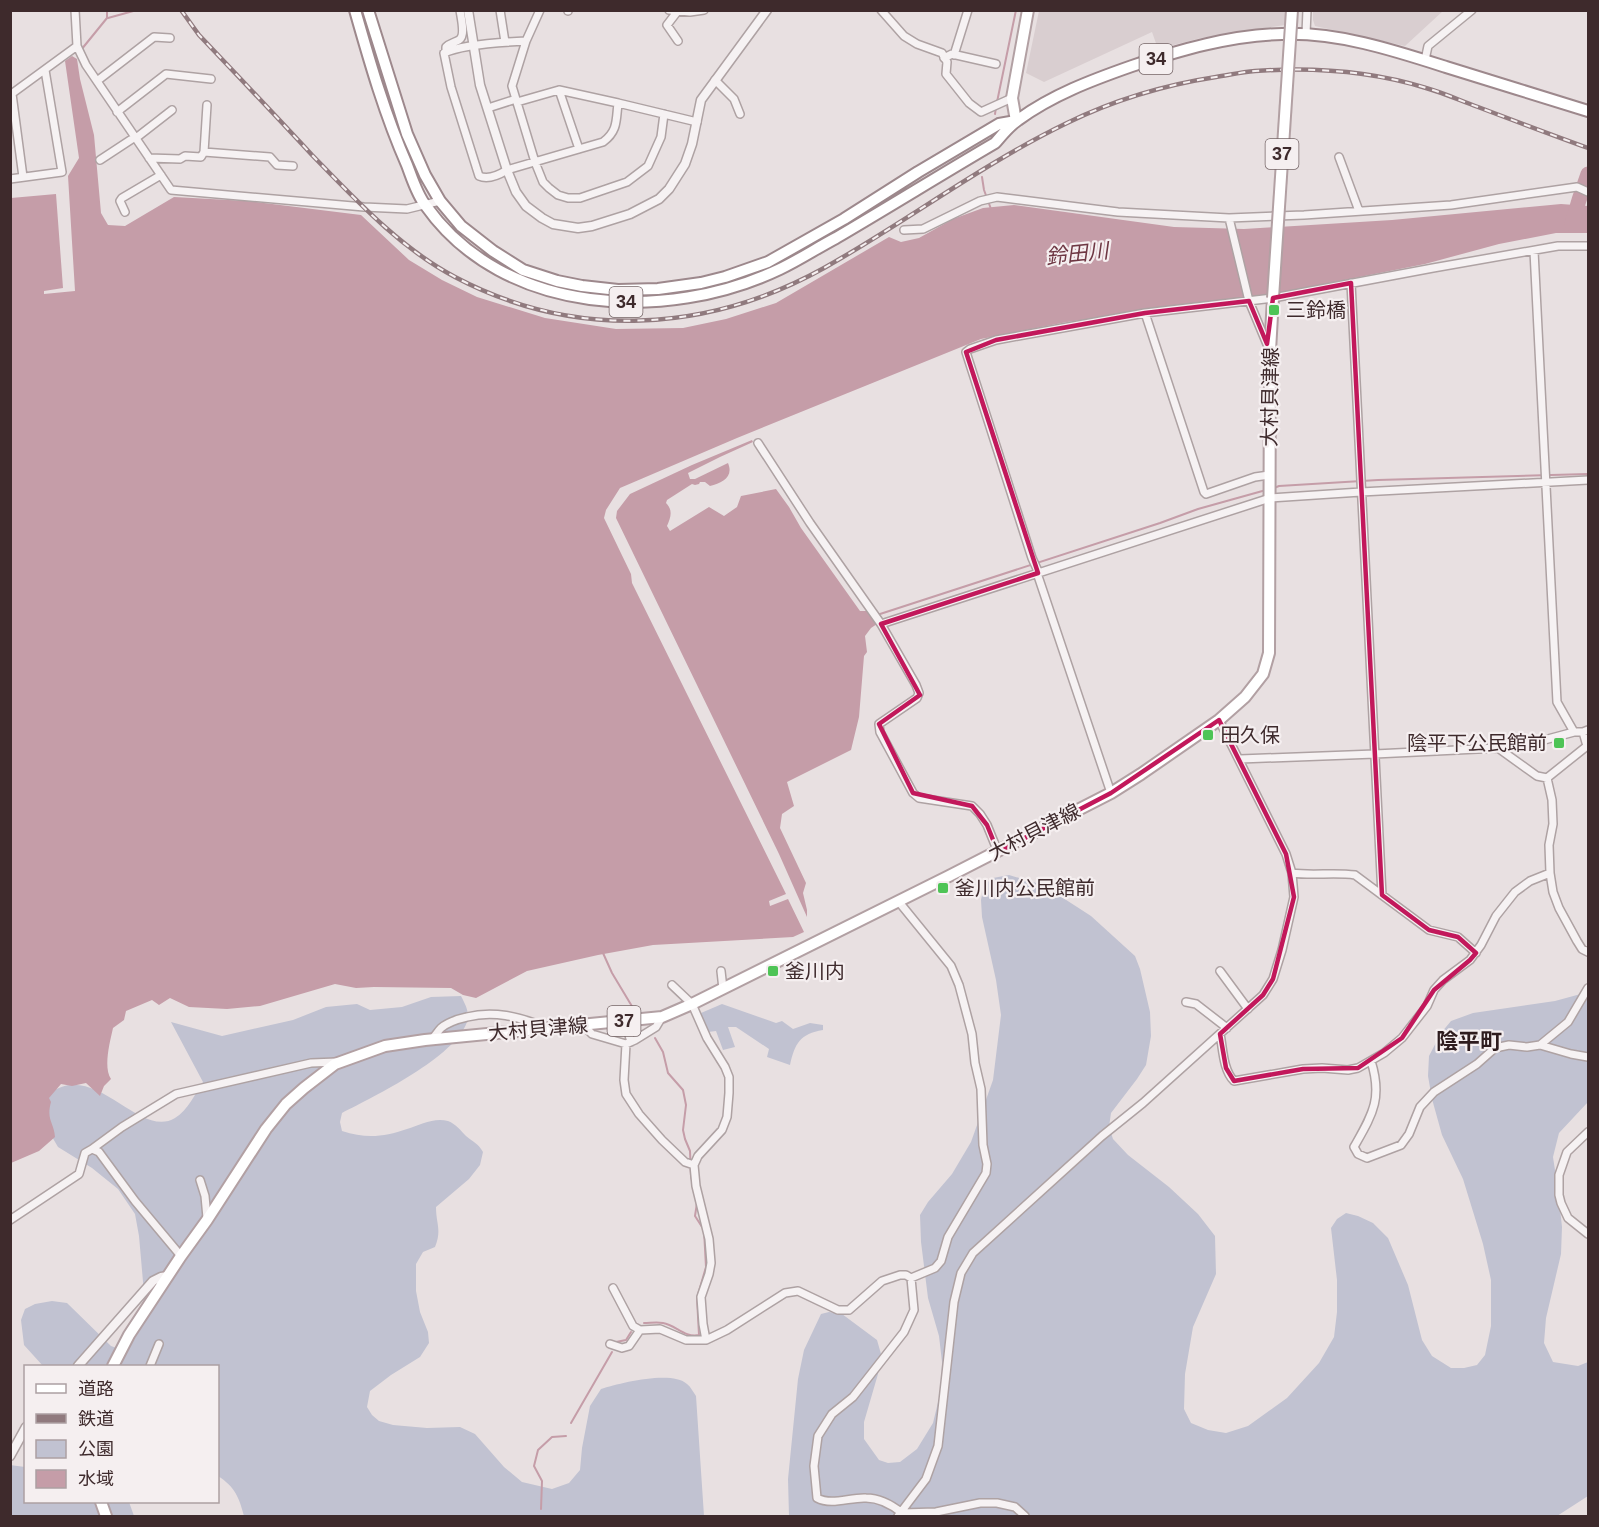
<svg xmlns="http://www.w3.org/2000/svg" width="1599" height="1527" font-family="Arial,'Noto Sans JP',sans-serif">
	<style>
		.built { fill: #d9ced0 }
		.green { fill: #c1c2d1 }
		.water { fill: #c59da8 }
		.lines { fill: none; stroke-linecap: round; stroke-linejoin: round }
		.stream { stroke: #c59da8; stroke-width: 2 }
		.river { stroke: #c59da8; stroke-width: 15 }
		.minor-casing { stroke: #aea2a3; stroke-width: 10 }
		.tertiary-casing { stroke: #aea2a3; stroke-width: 11 }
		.primary-casing { stroke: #b2a0a3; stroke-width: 14 }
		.trunk-casing { stroke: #9d888c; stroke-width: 14 }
		.minor { stroke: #f6f2f3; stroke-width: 7 }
		.tertiary { stroke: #f6f2f3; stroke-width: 8 }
		.primary { stroke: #fff; stroke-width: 10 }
		.trunk { stroke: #fff; stroke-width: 10 }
		.rail-casing { stroke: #907a7e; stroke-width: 4.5 }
		.rail { stroke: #f5eff0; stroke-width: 2; stroke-dasharray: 7; stroke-linecap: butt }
		.primary-bridge-casing { stroke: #b2a0a3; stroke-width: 14; stroke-linecap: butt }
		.primary-bridge { stroke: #fff; stroke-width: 10 }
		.marked { fill: none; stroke: #c2185b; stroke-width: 4.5; stroke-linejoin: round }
		.poi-dot { fill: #4ec456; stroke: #f5eff0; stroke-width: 2 }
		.labels { text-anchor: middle; stroke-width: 4.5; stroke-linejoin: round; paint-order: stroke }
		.shield { fill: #f5eff0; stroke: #756567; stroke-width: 1.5 }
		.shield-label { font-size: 18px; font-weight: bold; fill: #3e2a2c }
		.poi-label { font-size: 20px; fill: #3e2a2c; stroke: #f5eff0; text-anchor: start }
		.street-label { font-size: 20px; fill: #3e2a2c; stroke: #f5eff0 }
		.water-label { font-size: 21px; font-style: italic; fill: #6e3743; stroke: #f5eff0 }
		.quarter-label { font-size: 22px; font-weight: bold; fill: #2e1c1e; stroke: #f5eff0 }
	</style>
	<rect width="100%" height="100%" fill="#e8e0e1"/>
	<!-- built -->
	<path class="built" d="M1039,11L1286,10V11L1285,25L1201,38L1158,49L1152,32L1044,82L1026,73Z
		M1313,11V10L1443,11L1405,46L1315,26L1313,20Z"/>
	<!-- green -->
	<path class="green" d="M1009,875L1043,885L1091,916L1135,956L1140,969L1150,1012L1151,1036L1146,1065L1137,1079L1111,1113L1109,1127L1113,1139L1128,1155L1169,1187L1198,1214L1215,1236L1216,1274L1193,1327L1185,1374L1184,1409L1191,1423L1208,1430L1226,1433L1248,1426L1287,1398L1319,1363L1334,1337L1337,1312V1280L1331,1228L1337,1219L1346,1213L1358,1216L1373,1223L1388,1238L1408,1285L1422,1340L1432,1356L1451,1368H1464L1477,1365L1485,1355L1491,1326V1280L1483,1244L1463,1179L1442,1135L1432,1099L1428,1076L1429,1056L1441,1033L1451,1021L1473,1013L1555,1001L1588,992V1102L1559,1133L1553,1157L1558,1190L1562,1227L1561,1254L1546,1318L1544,1343L1553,1362L1578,1366L1588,1362V1496L1557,1516H789L788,1479L798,1379L804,1350L821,1314L829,1312L842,1314L877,1340L881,1354L878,1374L864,1422V1439L879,1460L888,1463L900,1462L917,1449L933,1423L941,1390L942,1362L939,1336L928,1298L921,1242L920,1215L928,1202L952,1174L971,1142L993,1080L1001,1015L996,980L982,917L981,900L984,885L993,878Z
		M461,996C465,1004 470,1012 467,1022C455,1057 375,1096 342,1113L340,1122L342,1131C366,1139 384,1137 407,1129C420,1125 434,1117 448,1121C456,1124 461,1131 466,1136C474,1143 477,1142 483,1152L480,1165L469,1179L436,1207C436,1224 442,1230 435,1247L423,1252L416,1264V1291L420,1312L428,1332L429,1343L420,1357L391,1375L370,1391L367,1407L372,1415L379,1421L393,1425L427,1428L460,1427L475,1434L504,1467L522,1482L552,1489L569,1483L580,1470L582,1448L590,1406L601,1389C620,1383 672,1370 687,1384C691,1387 693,1392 696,1396L704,1516H244C239,1497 235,1487 218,1476V1366H43L24,1345L21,1320L25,1309L35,1304L52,1301L67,1303L111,1346L119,1349L132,1343L141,1328L144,1293L139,1236L135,1214L118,1189L92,1168L58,1147L48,1130L49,1094C94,1058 139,1140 175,1118C188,1110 195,1094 203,1082L171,1022L222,1036L293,1020L326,1007L357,1004L370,1010L402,1007L431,997Z
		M722,1004L776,1023L782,1021L793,1029L810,1023L823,1025V1030C800,1034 795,1043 790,1065L767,1057L769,1049L736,1027H728L735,1047L723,1050L716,1031L708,1032L701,1013Z
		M10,1465L25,1467L26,1502H129L134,1516H11Z"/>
	<!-- water -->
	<path class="water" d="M72,56L77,59L80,79L94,135L101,213L108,225L125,226L174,197L247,201L361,215L409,260L442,280L477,297L545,318L616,329L683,328L726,319L776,303L889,237L901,242L919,238L953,219L983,208L1014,205L1174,227L1244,229L1392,220L1561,204L1588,206V233H1556L1499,244L1425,264L1284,292L1067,322L981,339L737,438L620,488L606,510L604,518L631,574L632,583L786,894L769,901L770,906L788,899L804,932L793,937L653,945L598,955L527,971L476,998L463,995L451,988L374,987L356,988L335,984L260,1006L227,1009L189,1007L170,998L159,1005L152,1000L126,1011L124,1020L113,1028C110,1042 103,1067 111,1079L104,1086L100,1096L86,1083L72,1086L61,1084L49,1098L51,1102C46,1120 54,1122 55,1137L39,1151L11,1163V198L56,194L63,288L44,291V294L75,291L68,176L79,158L65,61Z
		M752,440L753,442L720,457L688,473L690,479H695L728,463C734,477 722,483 710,486L705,482H700L699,484L695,485L692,484L667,500L666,503C673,510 671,517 667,526L670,531L709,507L724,516L737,507L741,496L776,489L789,507L801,528L860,611H867L877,624L871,628L865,636L867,652L864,656L859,717L851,750L787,782L794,806L782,814L780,828L806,883L803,893L807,910V917L779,854L616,518L617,511L630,494L692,465Z"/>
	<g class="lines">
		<!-- stream -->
		<path class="stream" d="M108,18L137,10
			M81,50L107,18V10
			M997,102L1016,10
			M995,114L996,107
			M982,177L984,190L991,209
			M1274,488L1279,486L1378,480L1588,474
			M877,615L1160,523L1198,509L1266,490
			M603,953L612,973L636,1013
			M655,1038L663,1052L668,1073L683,1090L686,1105L683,1130L685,1139L690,1151L691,1176L693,1185
			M644,1323C650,1323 657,1322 663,1323C676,1325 684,1338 699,1335L697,1298L706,1267L704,1230L695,1216L697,1203
			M616,1342L626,1340L631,1332
			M571,1423L612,1352
			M541,1509L542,1481L534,1466L538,1450L552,1437L566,1436"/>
		<!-- river -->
		<path class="river" d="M1572,224L1579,200L1588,174"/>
		<!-- minor casing -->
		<g class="minor-casing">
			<path id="minor" d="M75,10L77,46L86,65L171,190L364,207L407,209L440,201
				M500,10L505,42
				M540,10L526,41C504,42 463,44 444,53L451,87L479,176C488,180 499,175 507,170L603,142C618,131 616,120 618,103L697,122
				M669,10L690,12L704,10
				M881,10L904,36L917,44L942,53L947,62L946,74L969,103L981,112L1012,98
				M568,11V10
				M677,12L667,25L678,41
				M1306,34L1307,10
				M526,41L512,86L535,162L543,182L549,188L558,195L568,198H580L627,182L648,166L661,137L664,114
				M446,52V47C450,43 454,43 459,40C466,36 461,18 460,10
				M954,55L968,10
				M944,58L952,54L996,64
				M1425,60L1428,46L1472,10
				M715,80L734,99L740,114
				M97,81L154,37L170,38
				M12,94L23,177
				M10,95L77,46
				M517,102L559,90
				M488,108L516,99
				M117,112L166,74L211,79
				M136,138L172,110
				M579,149L559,90L618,103
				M204,152L207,105
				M1339,157L1359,211
				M149,158L180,159L185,156L201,157L204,152L270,157L277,165L293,166
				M100,160L135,137
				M10,179L62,172L45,70
				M125,212L120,201L122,198L161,175
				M1229,218L1249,301L1269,349
				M904,230L923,229L980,201L997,197L1118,212L1229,218L1304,215L1451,205L1577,187L1588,192
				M1534,251L1557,702L1574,732
				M1351,283L1382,895
				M1145,313L1204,492L1206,494L1255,477L1269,475
				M758,443L810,523L881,624L916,685L919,693L917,698L879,724L880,732L913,793L919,798L972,806L980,814L987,825L998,852
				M881,624L1270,498L1361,492L1588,480
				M1498,748L1537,776L1547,778
				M1240,759L1375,754L1498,748L1533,743L1574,732H1583L1588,730
				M1547,778L1552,800L1553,824L1549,845L1550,873L1553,892L1559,908L1577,941L1582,949L1588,952
				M1547,778L1587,746L1583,732
				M1111,793L1037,573V569L1032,558L966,352L970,349L996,340L1145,313L1273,298L1433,268L1558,246H1588
				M1292,873C1313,876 1334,872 1355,875L1429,930L1458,937L1476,953
				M721,971L723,989
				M1220,971L1248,1009
				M672,985L692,1004L707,1038L725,1067L729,1077V1093L727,1117L722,1130L698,1156L694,1165L696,1186L709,1239L711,1263L709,1274L701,1297L703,1324L706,1340L727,1330L785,1293L798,1291L838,1310H849L882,1281L900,1275H906L911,1278L935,1268L941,1261L948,1237L986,1173L987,1164L983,1145L981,1089L975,1063L972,1034L959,985L951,966L899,902
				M1186,1002L1196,1004L1227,1028
				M625,1021L631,1042
				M584,1026L592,1034L626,1044L635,1040L656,1027L662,1017
				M1220,1034C1223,1049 1223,1070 1234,1081L1303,1069L1322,1068L1348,1070L1358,1068L1384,1053L1402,1038L1427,1006L1434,990L1443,980L1470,960L1481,945L1496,916L1515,892L1530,881L1550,873
				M432,1039C435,1036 438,1031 441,1028C448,1022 458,1019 467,1017C494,1010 518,1017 543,1026
				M626,1044L624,1080L626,1094L639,1114L662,1140L685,1162L694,1165
				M1540,1045L1568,1022L1588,988
				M1371,1061C1383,1099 1372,1115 1354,1147L1358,1154L1367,1158L1401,1145L1409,1134L1420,1107L1434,1092L1477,1064L1495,1048L1509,1045L1527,1047L1540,1045L1571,1054L1588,1057
				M1588,1132L1567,1152L1559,1175V1195L1561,1203L1568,1218L1588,1234
				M92,1149L122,1127L176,1094L311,1063L337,1062
				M200,1180L205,1196L207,1218
				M10,1220L79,1174L85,1153L92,1149L99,1152L135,1201L181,1256
				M911,1278L914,1310L904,1332L853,1397L832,1414L818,1436L814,1466L817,1498C832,1506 850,1497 866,1498C879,1498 892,1505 902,1513L936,1512L980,1503H997L1015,1507L1025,1516
				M613,1288L633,1326L640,1330
				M610,1344L622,1348L629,1346L640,1330L660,1329L686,1340H706
				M150,1366L159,1344
				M898,1516L926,1479L938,1446L954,1302L961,1273L973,1253L1102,1136L1143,1103L1263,995L1273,979L1282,950L1294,897L1292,873L1286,854L1219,720"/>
		</g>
		<!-- tertiary casing -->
		<g class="tertiary-casing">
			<path id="tertiary" d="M468,10L480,85L507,170L516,192L526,206L542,218L553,224L578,228L592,226L630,214L659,199L669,189L685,164L692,144L701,100L767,10
				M78,1366L153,1281L161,1277L168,1276
				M10,1456L26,1427"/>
		</g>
		<!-- primary casing -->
		<g class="primary-casing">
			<path id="primary" d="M1016,121L1012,98L1028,10
				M113,1366L129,1335L181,1256L207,1220L266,1129L286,1104L304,1088L335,1064L385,1046L425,1040L662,1017L692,1004L949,876L1111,793L1141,774L1219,720L1245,697L1263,674L1269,653L1270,351L1273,298
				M101,1502L106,1516"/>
		</g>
		<!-- trunk casing -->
		<g class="trunk-casing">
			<path id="trunk" d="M355,10C370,63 385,115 407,165C412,178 417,195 426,206C504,316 667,323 780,269C799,260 817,248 836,238C889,207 942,174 995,143C1002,135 1009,126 1018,120C1052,95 1092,80 1132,66C1180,50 1231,35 1282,34C1338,32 1393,50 1446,67C1493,82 1541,96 1588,111
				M368,10L407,134L425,175L440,201L461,226L493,251L523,270L557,281L582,286L618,290L658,289L701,283L725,277L768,262L844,219L918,172L999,124L1016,121"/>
		</g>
		<!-- minor -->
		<use href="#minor" class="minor"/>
		<!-- tertiary -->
		<use href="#tertiary" class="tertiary"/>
		<!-- primary -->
		<use href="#primary" class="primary"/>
		<!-- trunk -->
		<use href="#trunk" class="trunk"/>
		<!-- rail casing -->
		<g class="rail-casing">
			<path id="rail" d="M181,10L199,35C237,75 275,115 312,155C355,199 400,248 455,277C574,340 707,333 824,268C906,222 982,164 1067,123C1114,100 1164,85 1216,77C1229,75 1242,72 1255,71C1313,67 1371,71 1426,88C1444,93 1461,101 1478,107C1515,121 1552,135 1588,148"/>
		</g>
		<!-- rail -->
		<use href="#rail" class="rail"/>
		<!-- primary-bridge casing -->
		<g class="primary-bridge-casing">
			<path id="primary-bridge" d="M1273,298L1292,10"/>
		</g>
		<!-- primary-bridge -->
		<use href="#primary-bridge" class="primary-bridge"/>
	</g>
	<!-- marked area -->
	<path class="marked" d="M1351,283L1382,895L1429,930L1458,937L1476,953L1470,960L1434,990L1402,1038L1358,1068L1303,1069L1234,1081L1226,1068L1220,1034L1263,995L1273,979L1294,897L1286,854L1219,720L1111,793L998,852L987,825L972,806L913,793L879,724L920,695L881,624L1038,573L966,352L996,340L1145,313L1249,301L1267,344L1273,298Z"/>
	<!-- markers -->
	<g class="poi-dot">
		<rect x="1268" y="304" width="12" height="12" rx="3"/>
		<rect x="1202" y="729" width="12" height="12" rx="3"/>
		<rect x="1553" y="737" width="12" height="12" rx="3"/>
		<rect x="937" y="882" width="12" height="12" rx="3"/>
		<rect x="767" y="965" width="12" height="12" rx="3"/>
	</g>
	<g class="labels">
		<!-- shield labels -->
		<g class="shield">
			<rect x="1139.5" y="44" width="33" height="30" rx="4.5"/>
			<rect x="1265.5" y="139" width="33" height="30" rx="4.5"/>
			<rect x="609.5" y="287" width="33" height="30" rx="4.5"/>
			<rect x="607.5" y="1006" width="33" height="30" rx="4.5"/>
		</g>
		<g class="shield-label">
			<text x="1156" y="65">34</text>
			<text x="1282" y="160">37</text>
			<text x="626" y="308">34</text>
			<text x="624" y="1027">37</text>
		</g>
		<!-- poi labels -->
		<g class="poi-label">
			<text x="1286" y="317">三鈴橋</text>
			<text x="1220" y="742">田久保</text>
			<text x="1547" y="750" text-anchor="end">陰平下公民館前</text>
			<text x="955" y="895">釜川内公民館前</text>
			<text x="785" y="978">釜川内</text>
		</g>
		<!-- street labels -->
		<g class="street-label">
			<text transform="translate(1270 397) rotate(-89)" y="7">大村貝津線</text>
			<text transform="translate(1034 832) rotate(-27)" y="7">大村貝津線</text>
			<text transform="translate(538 1029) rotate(-5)" y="7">大村貝津線</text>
		</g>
		<!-- water labels -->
		<g class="water-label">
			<text transform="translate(1077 254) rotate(-6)" y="7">鈴田川</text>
		</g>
		<!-- quarter labels -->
		<g class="quarter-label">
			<text x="1469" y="1049">陰平町</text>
		</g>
	</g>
	<!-- border -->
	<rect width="1599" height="1527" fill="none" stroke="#3e2a2c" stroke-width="24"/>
	<!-- legend -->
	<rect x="24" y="1365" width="195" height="138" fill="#f5eff0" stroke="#aca0a2" stroke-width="1.5"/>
	<rect x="36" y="1384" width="30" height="9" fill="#ffffff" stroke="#aca0a2" stroke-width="1.5"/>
	<text x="78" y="1395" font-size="18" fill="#3e2a2c">道路</text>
	<rect x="36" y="1414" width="30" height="9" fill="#907a7e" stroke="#aca0a2" stroke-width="1.5"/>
	<text x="78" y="1425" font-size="18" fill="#3e2a2c">鉄道</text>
	<rect x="36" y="1440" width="30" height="18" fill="#c1c2d1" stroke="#aca0a2" stroke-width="1.5"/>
	<text x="78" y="1455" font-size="18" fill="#3e2a2c">公園</text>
	<rect x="36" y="1470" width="30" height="18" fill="#c59da8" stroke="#aca0a2" stroke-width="1.5"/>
	<text x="78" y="1485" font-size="18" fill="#3e2a2c">水域</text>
</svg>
